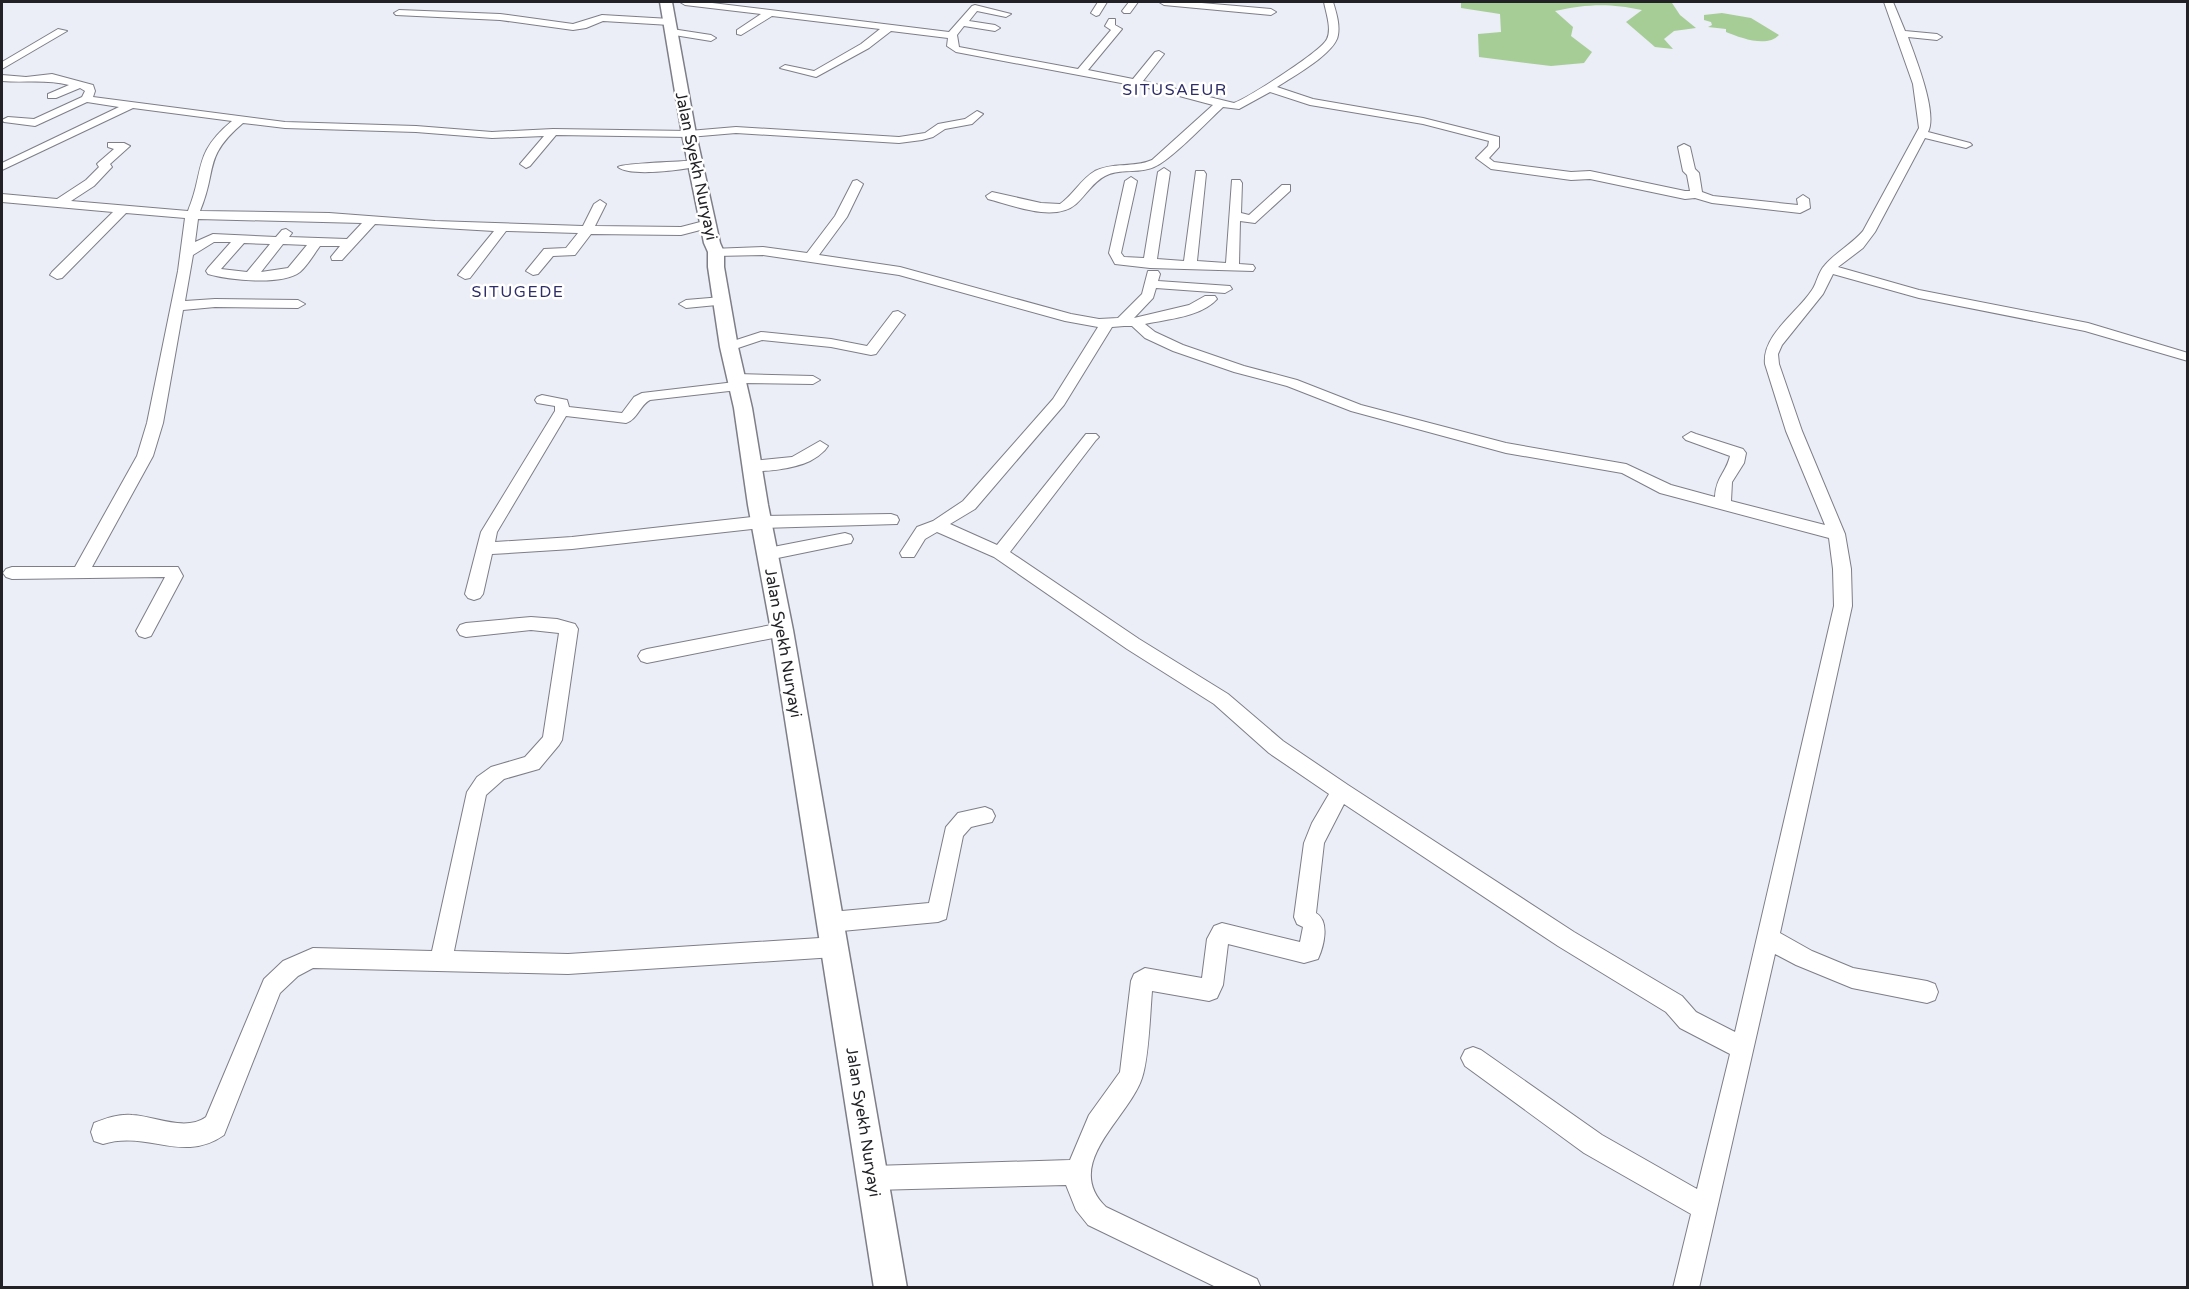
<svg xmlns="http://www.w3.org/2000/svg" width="2189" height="1289" font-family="'Varela Round',sans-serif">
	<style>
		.forest { fill: #a6cd96 }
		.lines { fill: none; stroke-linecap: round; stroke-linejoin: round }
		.minor-casing { stroke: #7d7e88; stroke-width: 2 }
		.major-casing { stroke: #7d7e88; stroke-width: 3 }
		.minor { fill: #fff; fill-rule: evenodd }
		.major { fill: #fff; fill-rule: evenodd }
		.labels { text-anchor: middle; stroke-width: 5; stroke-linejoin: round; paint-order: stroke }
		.far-quarter-label { font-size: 16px; letter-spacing: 1.5px; fill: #2e2d68; stroke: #fff }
		.street-label { font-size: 16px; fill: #222226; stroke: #fff }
	</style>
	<rect width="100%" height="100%" fill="#ebedf7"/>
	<!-- forest -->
	<path class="forest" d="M1461,2H1669L1672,3L1680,15L1696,28L1674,31L1664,39L1673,49L1655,47L1626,22L1642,10C1609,3 1587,4 1555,11L1573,27L1571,36L1592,52L1584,63L1551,66L1479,57L1478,34L1501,32L1500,14L1461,8Z
		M1722,13L1751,18L1779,35C1767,48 1741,38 1726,32V29L1708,27L1712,25L1711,22L1704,20V15Z"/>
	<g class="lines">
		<!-- minor casing -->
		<g class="minor-casing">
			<path id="minor" d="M680,2H704L949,32L972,6L975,5L1011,14L1006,17L977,11L969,21L995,25L1000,28L995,31L964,26L957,35L959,47L1078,69L1111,30L1105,26L1109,19H1115V25L1122,29L1088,70L1133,79L1155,52L1159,51L1164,54L1143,81L1234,103C1248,98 1322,51 1327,39C1332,29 1326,13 1324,2H1333C1336,12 1340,24 1338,35C1336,53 1292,77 1277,87L1313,99L1423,118L1499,137V147L1489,158L1494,162L1571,172L1590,171L1685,191H1690L1687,175L1683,171L1678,147L1684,144L1690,147L1695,169L1699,173L1702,192L1713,196L1798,205L1797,199L1803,195L1809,199L1810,208L1800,213L1712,203L1695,198L1685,199L1590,179L1571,180L1491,169L1476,158L1488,146L1489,141L1423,124L1310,105L1270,92L1239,109L1223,107C1208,121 1170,161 1154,167C1139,174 1120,168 1105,176C1093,182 1086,195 1076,204C1054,223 1012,205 988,199L986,196L992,192L1041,203L1060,204C1073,195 1081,179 1095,171C1113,162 1134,168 1152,160L1213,105L1153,89L956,52L947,46L948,38L891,31L869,48L816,77L780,68L785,65L814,71L861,44L880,29L772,16L741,35L737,34V30L761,14L685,5Z
				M1098,2H1107L1099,15L1096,16L1091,13Z
				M1129,2H1138L1130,13H1124L1122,11Z
				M1159,2H1190L1271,9L1276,12L1271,15L1164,5Z
				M1884,2H1893L1905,31L1937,34L1942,37L1937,40L1908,37C1915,57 1938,113 1928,132L1970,143L1972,145L1966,148L1925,138L1875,232L1863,248L1838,267L1919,290L2088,323L2188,353V361L2085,331L1919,298L1833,274L1823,294L1782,345L1778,354L1779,364L1802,431L1845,534L1851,569L1852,606L1780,933L1812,951L1853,968L1927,981L1935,984L1938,992L1935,1000L1927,1003L1852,988L1796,965L1775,954L1699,1288H1673L1691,1214L1584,1153L1465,1066L1461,1058L1465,1050L1473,1047L1481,1050L1602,1135L1697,1189L1730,1054L1680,1028L1666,1012L1558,946L1344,804L1324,843L1316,913C1330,921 1324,946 1318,959L1304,963L1228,944L1223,985L1217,998L1209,1001L1152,991C1150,1014 1149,1057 1142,1078C1129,1118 1061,1164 1106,1207L1257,1279L1261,1288H1218L1088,1225L1076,1210L1066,1185L873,1190L864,1187L861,1178L864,1169L873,1166L1070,1160L1089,1115L1120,1072L1131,981L1134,974L1145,968L1202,978L1207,939L1214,926L1222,923L1300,942L1303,927L1297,924L1294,917L1304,843L1312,823L1329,794L1269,753L1214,704L1127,649L994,557L937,532L925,539L914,557H902L900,553L917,527L933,521L963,501L1053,399L1098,327L1065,321L899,275L763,255L716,256L711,255L710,252L711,249L763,247L807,253L835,216L853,181L857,180L863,184L847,217L819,255L900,267L1071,314L1099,319L1118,318L1142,294L1148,271H1158L1160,274L1158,281L1230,286L1232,289L1225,293L1156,288L1153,298L1134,318L1189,305L1205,296H1215L1217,299C1201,317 1168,319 1145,324L1155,332L1183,345L1244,366L1297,380L1361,405L1506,443L1626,464L1671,485L1715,497C1716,477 1726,473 1730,456L1686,440L1683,437L1691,432L1696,434L1743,449L1746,453L1744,463L1732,482L1731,501L1825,525L1786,431L1765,364C1762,335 1797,313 1812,290C1817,283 1818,272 1825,265C1836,252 1852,244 1863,231L1919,128L1913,84ZM1124,326H1132L1145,338L1173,351L1234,372L1287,386L1351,411L1506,453L1622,473L1660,493L1829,538L1833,569L1834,606L1735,1032L1696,1012L1682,996L1574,932L1348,785L1283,741L1228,694L1139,639L1010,552L1096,440L1099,437L1096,434H1086L997,545L950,524L975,509L1064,405L1112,327Z
				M399,10L500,14L573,24L602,15L670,19L675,22L670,25L603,21L586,28L573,30L500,20L396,15L394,13Z
				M58,29L67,31L2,69V62Z
				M672,29L711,35L716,38L711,41L668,34V30Z
				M52,74L93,85L95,91L93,97L285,122L416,126L492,132L553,129L689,131L736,127L899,137L925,133L938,124L965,119L977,111L983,114L972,124L945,129L933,137L922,140L899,143L736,133L689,137L556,135L530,166L526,168L520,164L544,136L492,138L416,132L285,128L243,123C202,158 218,169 200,211L329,213L435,221L583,226L594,204L600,200L606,204L595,226L681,227L708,220L714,224L712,227L681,235L591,234L575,255L553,256L538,274L533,275L526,271L544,249L566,248L578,233L506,231L470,278L465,279L458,275L494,231L375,224L342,260H332L331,257L340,246H320C314,254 308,265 300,272C282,286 229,280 208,274L206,271L208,268L231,242H214L193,255L185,301L215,299L298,300L305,304L298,308L215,307L183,310L163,423L153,456L92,567H178L183,576L151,636L145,638L139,636L136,631L165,577L12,579L6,577L3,573L6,569L12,567H75L137,456L147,423L178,271L185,218L126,213L62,278L57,279L50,275L52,272L113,212L2,202V194L57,199L86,180L99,167L97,164L99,162L114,149L108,147V143H124L130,146L110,164L112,167L110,169L94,186L71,201L188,211C205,171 192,154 232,121L133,108L2,170V163L119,107L87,102L35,126L4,122L2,120L8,117L34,119L82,97L85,91L80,88L56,98H48V94L69,85C47,79 25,83 2,81V75L26,77ZM198,219L362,223L347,239L289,237L292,233L286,229L282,230L276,237L213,234L195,242ZM244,243L270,244L247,272L221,269ZM283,244L307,245L288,268L261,272Z
				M695,160L699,162V166C683,170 630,177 618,167C623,163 683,162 695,160Z
				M1164,168L1170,172L1157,259L1184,261L1196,171H1204L1206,174L1197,261L1226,263L1232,180H1240L1242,183L1241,213L1249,215L1282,185H1290V191L1255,223L1240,221L1239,264L1253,265L1255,268L1253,271L1150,268L1115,264L1109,253L1125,181L1131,177L1137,181L1121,253L1124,257L1144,258L1158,172Z
				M722,297L729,301L727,304L686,308L679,304L686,300Z
				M898,311L905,315L876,354L871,355L831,347L762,340L729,351L722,347L724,344L761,332L831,339L867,346L893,312Z
				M737,374L813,376L820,380L813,384L742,383L745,386L738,390L650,400C640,405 637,420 626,423L566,416L497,532L495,542L572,537L761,516L891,514L897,516L899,520L897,524L761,528L572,549L492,554L483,594L480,598L474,600L468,598L465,594L481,532L555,411V406L537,403L535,400L537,397L542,395L567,400L569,407L622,413L634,397L642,393L735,382L730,378Z
				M820,441L828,446L825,450C821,454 816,458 810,461C798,467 754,477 745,466L753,461L792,457Z
				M845,533L851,535L853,539L851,543L768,560L762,558L760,554L762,550L768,548Z
				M531,617L557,619L575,624L578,629L562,740L559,745L539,769L504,779L486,795L454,951L568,954L835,937L843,940L846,947L843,954L835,957L568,974L313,968L298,976L280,993L224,1135C183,1164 147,1130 103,1144L94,1141L91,1132L94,1123C107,1118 118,1114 132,1115C155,1116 185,1132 206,1117L264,979L283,961L313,948L432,951L467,792L477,777L491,767L525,757L543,737L559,633L531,630L466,637L460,635L457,630L460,625L466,623Z
				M782,623L788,625L791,630L788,635L647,663L641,661L638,656L641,651L647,649Z
				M985,807L992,810L995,816L992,822L971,827L963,836L946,919L938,922L831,932L823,929L820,922L823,915L831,912L929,903L946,827L958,813Z"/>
		</g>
		<!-- major casing -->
		<g class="major-casing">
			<path id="major" d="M660,2H672L696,134L720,243L724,252V267L738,347L752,408L768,505L793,630L907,1288H874L771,630L748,505L734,408L720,347L708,267V252L704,243L682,134Z"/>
		</g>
		<!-- minor -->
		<use href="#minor" class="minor"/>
		<!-- major -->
		<use href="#major" class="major"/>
	</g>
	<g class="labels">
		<!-- far-quarter labels -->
		<g class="far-quarter-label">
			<text x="1175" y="95">SITUSAEUR</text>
			<text x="518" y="297">SITUGEDE</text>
		</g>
		<!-- street labels -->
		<g class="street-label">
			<text transform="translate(697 166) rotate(78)" y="6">Jalan Syekh Nuryayi</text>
			<text transform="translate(784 643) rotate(80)" y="6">Jalan Syekh Nuryayi</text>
			<text transform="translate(864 1122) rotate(81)" y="6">Jalan Syekh Nuryayi</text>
		</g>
	</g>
	<!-- border -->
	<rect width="2189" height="1289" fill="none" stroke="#222226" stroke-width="6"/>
</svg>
